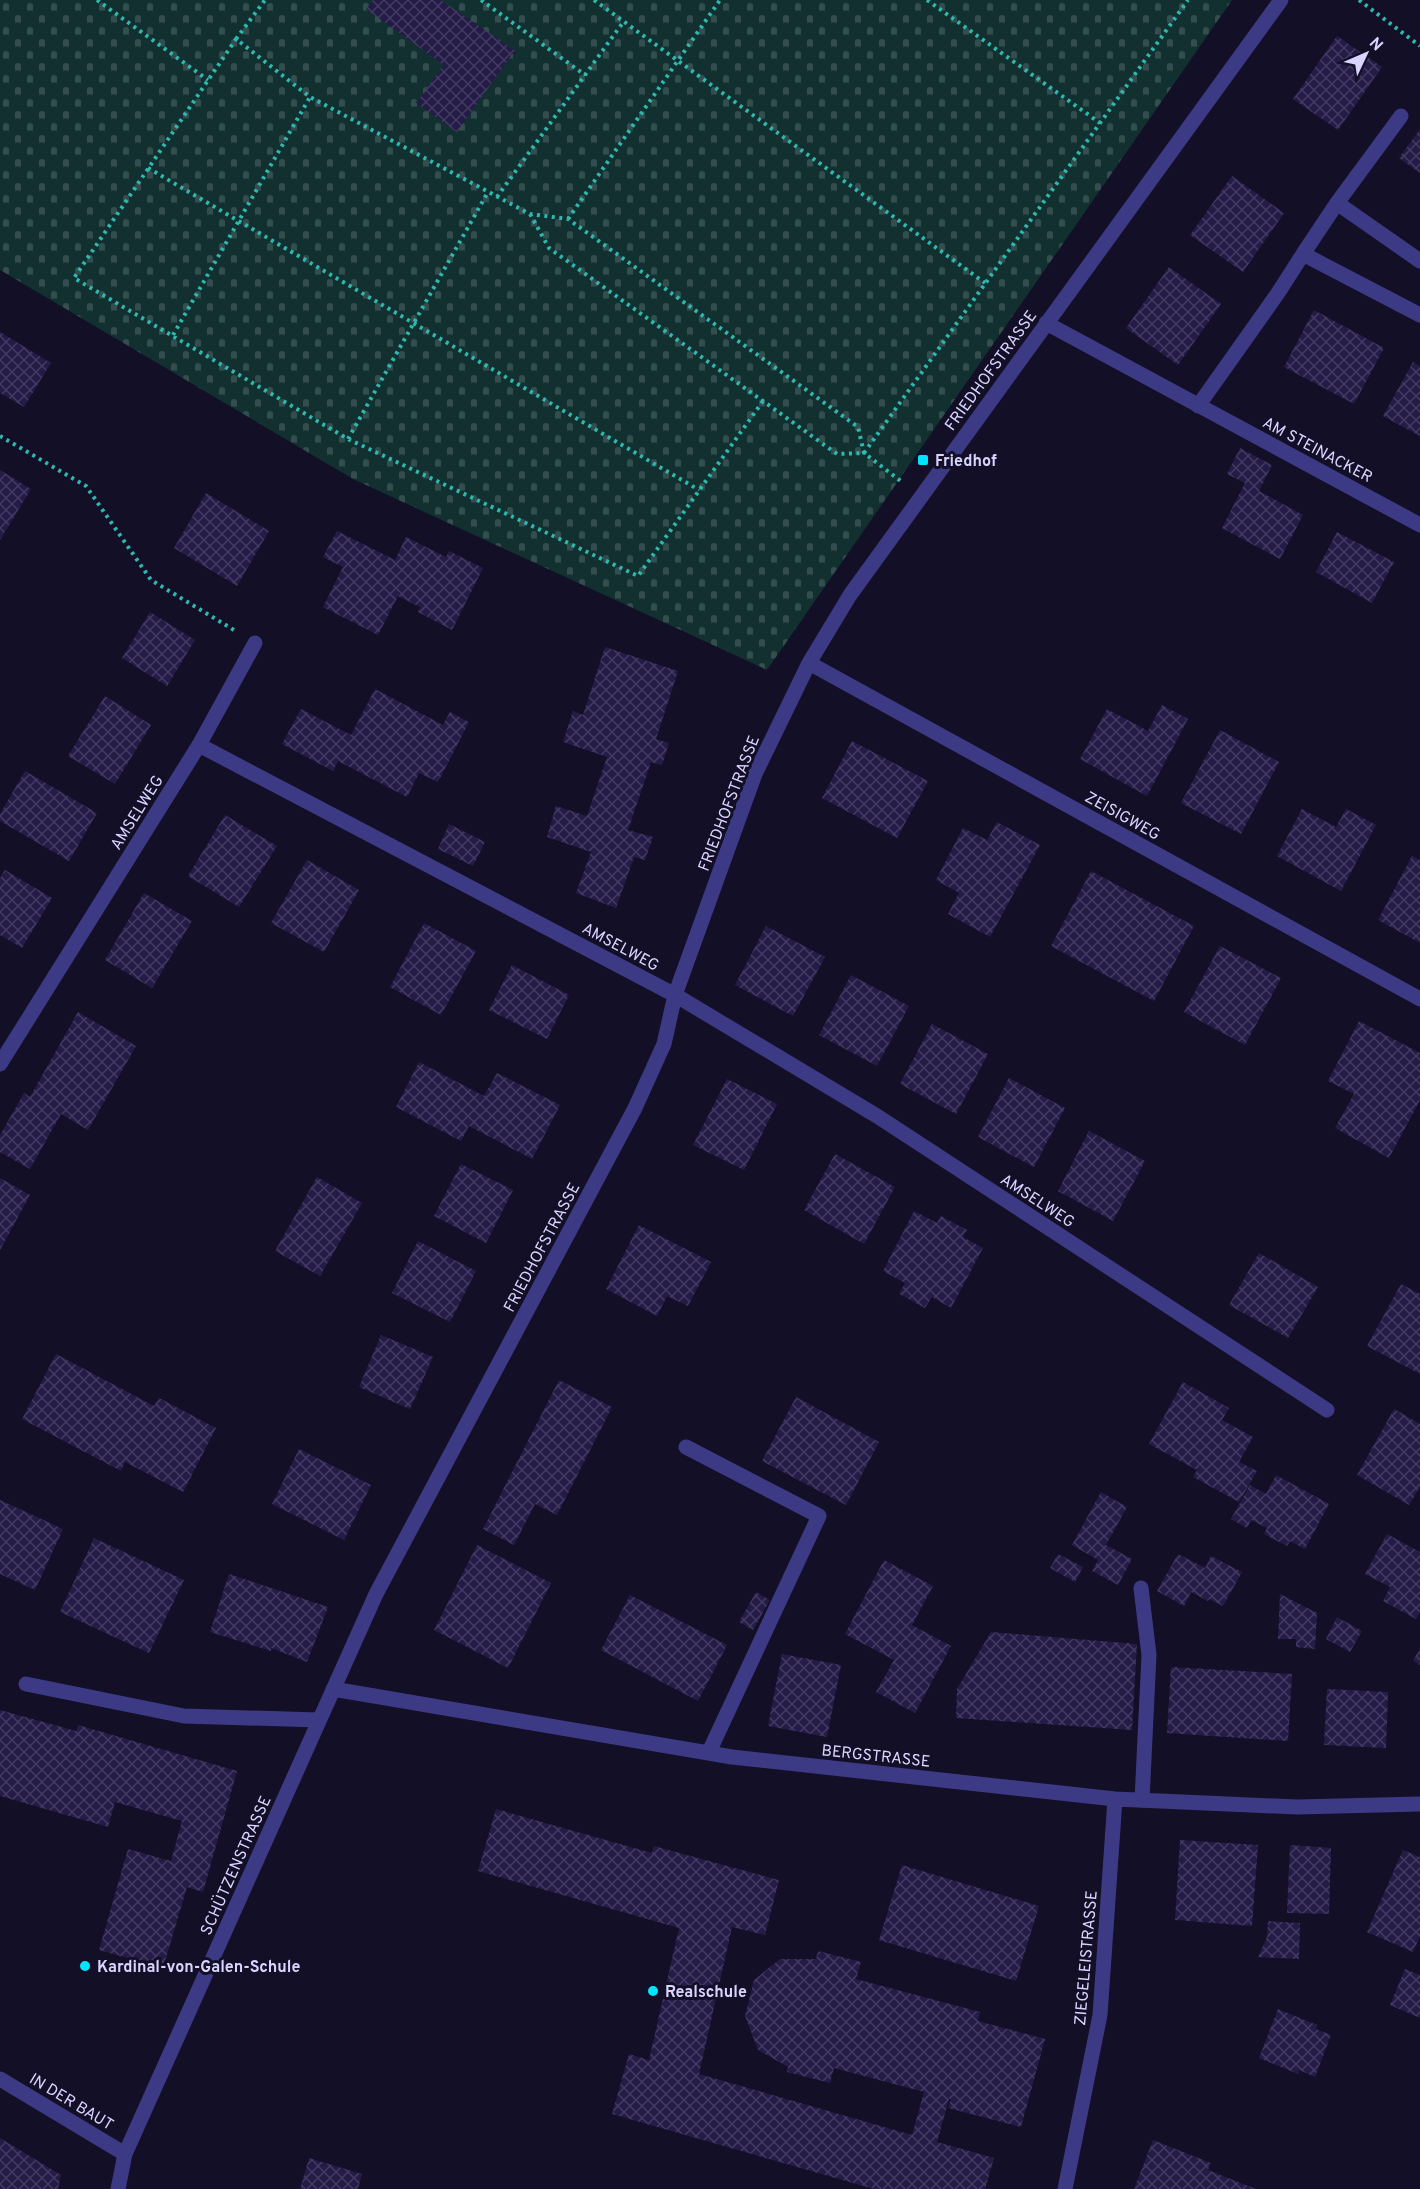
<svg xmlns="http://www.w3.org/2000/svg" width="1420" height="2189" font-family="Overpass,sans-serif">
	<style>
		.cemetery { fill: url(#cemetery-stones) }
		.building { fill: url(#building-cross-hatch) }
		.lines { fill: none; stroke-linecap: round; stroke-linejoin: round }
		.path { stroke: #2fb8b0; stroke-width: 4; stroke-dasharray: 3 4.5; stroke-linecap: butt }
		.service { stroke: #3d3a85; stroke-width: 15 }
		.minor { stroke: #3d3a85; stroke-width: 15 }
		.poi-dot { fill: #00e5ff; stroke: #130f26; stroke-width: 2 }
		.labels { text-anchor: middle; stroke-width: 6; stroke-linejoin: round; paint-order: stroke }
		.street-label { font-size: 16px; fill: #d9d4ff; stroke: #130f26 }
		.poi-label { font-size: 16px; font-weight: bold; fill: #d9d4ff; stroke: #130f26; text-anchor: start }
	</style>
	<defs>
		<pattern id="cemetery-stones" width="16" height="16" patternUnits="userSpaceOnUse" patternTransform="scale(1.5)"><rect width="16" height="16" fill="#12302f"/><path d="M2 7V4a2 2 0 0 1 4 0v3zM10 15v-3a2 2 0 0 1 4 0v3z" fill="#344d4e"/></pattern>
		<pattern id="building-cross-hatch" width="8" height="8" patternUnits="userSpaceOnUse" patternTransform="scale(1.5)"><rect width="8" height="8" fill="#241b47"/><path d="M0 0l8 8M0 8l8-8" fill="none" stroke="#433b63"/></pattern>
	</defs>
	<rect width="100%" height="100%" fill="#130f26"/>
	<!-- cemetery -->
	<path class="cemetery" d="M0,0H1232L767,670L353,479L0,270Z"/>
	<!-- building -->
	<path class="building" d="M373,0H441L517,52L515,55L513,53L459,129L458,133L415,102L418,101L426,90L424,89L427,88L434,78L433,77L436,76L444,65L366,9Z
		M1337,36L1382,67L1338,130L1293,99Z
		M1420,129V173L1399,158Z
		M1232,176L1284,213L1243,272L1190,235Z
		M1169,267L1221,304L1178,365L1126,328Z
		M1314,310L1384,348L1354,404L1284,367Z
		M0,332L51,363L24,407L0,393Z
		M1413,362L1420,366V436L1383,416Z
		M1240,448L1272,465L1259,491L1303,515L1280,559L1222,528L1245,483L1227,474Z
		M0,470L31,489L0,540Z
		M206,493L269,531L237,586L174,548Z
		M337,531L395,560L406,537L446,557L449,551L483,568L452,630L418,612L420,607L398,596L378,635L323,607L343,567L323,557Z
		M1337,532L1394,562L1372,603L1316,572Z
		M150,612L195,640L167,686L122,658Z
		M605,647L678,671L656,739L669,743L662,765L651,762L628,830L653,837L645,860L634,857L616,908L576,893L591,852L547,837L556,806L587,816L607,757L563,742L573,711L583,715Z
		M375,689L443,725L450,712L469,722L438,782L419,773L407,797L338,761L333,771L282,744L301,709L351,735Z
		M105,696L151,725L115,784L68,756Z
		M1162,705L1188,719L1147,796L1080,759L1107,709L1148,731Z
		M1220,730L1279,762L1241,834L1181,803Z
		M852,741L928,781L897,838L822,798Z
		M25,771L97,813L69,861L0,821V814Z
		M1302,809L1336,827L1346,809L1376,825L1341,891L1277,856Z
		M225,815L277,846L239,907L188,876Z
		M997,822L1040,845L990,937L948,914L959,893L936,880L963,828L987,840Z
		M449,824L485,842L473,866L438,849Z
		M1412,856L1420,860V943L1378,920Z
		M307,860L359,890L324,952L271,923Z
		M5,870L52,898L22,948L0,935V878Z
		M1091,871L1194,926L1154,1001L1051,946Z
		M144,893L192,921L152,988L105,960Z
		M424,923L476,951L441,1015L390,987Z
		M766,926L825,957L793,1016L735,985Z
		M1220,946L1281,978L1245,1045L1184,1012Z
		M512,965L569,995L547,1039L489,1010Z
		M851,975L909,1006L877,1066L819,1035Z
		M78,1012L136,1046L88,1130L61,1114L30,1169L0,1152V1135L24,1093L30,1097Z
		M1359,1021L1420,1053V1100L1389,1158L1335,1128L1354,1094L1328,1081Z
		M932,1024L988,1054L956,1114L900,1084Z
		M419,1062L484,1096L497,1073L560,1105L532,1159L469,1126L461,1141L396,1107Z
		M1009,1078L1065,1108L1034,1167L978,1137Z
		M727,1079L777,1104L744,1170L693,1145Z
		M1089,1131L1145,1161L1113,1221L1058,1191Z
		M835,1154L895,1187L864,1244L804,1210Z
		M461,1164L513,1190L486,1243L434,1216Z
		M317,1177L362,1203L320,1276L275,1251Z
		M0,1178L30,1195L0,1250Z
		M914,1211L937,1223L941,1216L967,1230L963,1237L983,1248L951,1308L932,1297L925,1308L899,1294L905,1283L883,1271Z
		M639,1225L711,1262L688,1306L667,1296L657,1316L606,1289Z
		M418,1241L476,1271L450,1322L392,1293Z
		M1259,1253L1318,1287L1288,1338L1229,1305Z
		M1401,1284L1420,1294V1374L1367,1346Z
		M381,1335L433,1357L410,1409L359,1387Z
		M56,1354L154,1406L159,1398L216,1428L183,1492L125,1462L121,1471L22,1419Z
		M559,1380L612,1407L557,1515L535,1504L514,1545L483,1529Z
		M1183,1382L1229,1408L1222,1420L1253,1437L1239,1462L1257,1471L1239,1502L1193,1477L1197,1470L1149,1444Z
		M796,1397L879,1442L846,1505L762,1461Z
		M1394,1409L1420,1424V1487L1409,1505L1357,1475Z
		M299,1449L371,1485L344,1540L272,1504Z
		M1276,1475L1329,1504L1305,1549L1290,1541L1287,1546L1264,1534L1267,1528L1251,1520L1247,1528L1231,1519L1250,1485L1266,1494Z
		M1101,1492L1127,1507L1106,1545L1132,1559L1118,1585L1092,1571L1098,1560L1072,1545Z
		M0,1500L63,1529L35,1590L0,1574Z
		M1387,1534L1420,1552V1612L1416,1619L1383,1601L1390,1587L1365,1574Z
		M94,1538L184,1580L149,1653L60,1612Z
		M477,1545L551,1583L508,1668L434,1630Z
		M1058,1554L1083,1567L1075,1582L1050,1568Z
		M1178,1554L1205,1568L1211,1556L1242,1572L1223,1606L1209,1599L1208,1601L1191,1592L1184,1606L1157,1591Z
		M884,1560L933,1586L912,1625L951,1646L915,1713L876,1692L894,1660L845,1634Z
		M229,1574L328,1607L307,1662L271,1648V1651L210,1632Z
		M756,1592L770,1600L753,1630L739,1622Z
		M1280,1594L1317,1613L1315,1649L1296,1647V1639H1278Z
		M630,1595L727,1645L698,1701L601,1650Z
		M1337,1617L1362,1631L1350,1652L1326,1639Z
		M991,1632L1137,1644L1132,1730L956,1718L957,1689Z
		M1420,1648V1665L1413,1661Z
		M782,1654L841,1665L827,1737L768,1726Z
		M1171,1667L1292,1674L1288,1741L1167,1733Z
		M1327,1689L1388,1692L1386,1748L1324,1745Z
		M0,1710L76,1731L78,1725L237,1771L203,1892L187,1887L163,1968L99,1950L128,1849L171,1861L182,1821L115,1802L108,1827L0,1796Z
		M496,1809L652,1853L654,1846L779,1880L765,1935L732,1927L699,2074L912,2135L924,2092L834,2068L830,2083L787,2072L788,2067L758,2050L745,2016L754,1980L780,1959H816L818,1951L861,1962L856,1979L980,2012L978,2021L1045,2039L1021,2127L948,2108L951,2099H949L937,2142L994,2158L985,2189H874L612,2114L629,2054L649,2060L679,1928L478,1871Z
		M1180,1840L1258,1845L1252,1926L1175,1920Z
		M1290,1845L1331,1848L1329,1914L1287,1913Z
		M1403,1850L1420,1857V1936L1413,1952L1367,1932Z
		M902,1865L1039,1906L1016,1981L879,1940Z
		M1268,1921L1300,1923L1299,1959L1258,1957L1267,1937Z
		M1405,1969L1420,1975V2018L1390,2005Z
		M1278,2009L1317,2025L1316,2029L1331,2035L1315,2077L1299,2070L1298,2074L1259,2058Z
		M0,2138L61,2175L58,2189H0Z
		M1153,2140L1211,2163L1208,2170L1256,2189H1134Z
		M309,2158L362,2174L358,2189H300Z"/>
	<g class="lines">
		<!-- path -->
		<path class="path" d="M97,0L208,80
			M481,0L585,75
			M594,0L985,283
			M927,0L1100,123
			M1359,0L1420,46
			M236,39L265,0
			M148,168L699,490
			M497,197L624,21
			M530,214L549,248L837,454L864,453L1188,0
			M568,219L720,0
			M173,335L310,97
			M763,401L638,576L348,439L74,278L236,39L310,97L530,214L568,219L858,427L864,453L902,482
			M0,436L86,486L151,580L234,630
			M348,439L488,192"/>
		<!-- service -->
		<path class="service" d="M199,745L255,643
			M686,1447L819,1516L709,1752
			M1141,1588L1149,1655L1142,1800
			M26,1684L184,1716L319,1720"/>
		<!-- minor -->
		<path class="minor" d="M1337,203L1420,261
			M1303,254L1337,203L1401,116
			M1046,323L1420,525
			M1198,406L1278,293L1303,254L1420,315
			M809,663L1420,999
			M0,1064L199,745L675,995L877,1116L1327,1410
			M333,1689L732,1757L1115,1799L1297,1807L1420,1804
			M0,2079L125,2154
			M118,2189L125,2154L376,1594L635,1108L664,1044L675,995L755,774L809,663L850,595L1281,0
			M1065,2189L1100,2015L1115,1799"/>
	</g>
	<!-- markers -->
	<g class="poi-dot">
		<rect x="917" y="454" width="12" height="12" rx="3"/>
		<circle cx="85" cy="1966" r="6"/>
		<circle cx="653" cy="1991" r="6"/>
	</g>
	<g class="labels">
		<!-- street labels -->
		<g class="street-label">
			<text transform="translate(990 370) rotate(-54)" y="6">FRIEDHOFSTRASSE</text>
			<text transform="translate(1318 449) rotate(28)" y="6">AM STEINACKER</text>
			<text transform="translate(728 803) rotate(-69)" y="6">FRIEDHOFSTRASSE</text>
			<text transform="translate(136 812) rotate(-58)" y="6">AMSELWEG</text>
			<text transform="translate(1123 815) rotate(29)" y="6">ZEISIGWEG</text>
			<text transform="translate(621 946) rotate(28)" y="6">AMSELWEG</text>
			<text transform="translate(1038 1200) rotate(33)" y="6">AMSELWEG</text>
			<text transform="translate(541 1247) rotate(-62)" y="6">FRIEDHOFSTRASSE</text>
			<text transform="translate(876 1755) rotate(6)" y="6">BERGSTRASSE</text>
			<text transform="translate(235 1865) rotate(-66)" y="6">SCHÜTZENSTRASSE</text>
			<text transform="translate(1085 1958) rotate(-85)" y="6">ZIEGELEISTRASSE</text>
			<text transform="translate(72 2101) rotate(31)" y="6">IN DER BAUT</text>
		</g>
		<!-- poi labels -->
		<g class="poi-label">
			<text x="935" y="466">Friedhof</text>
			<text x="97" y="1972">Kardinal-von-Galen-Schule</text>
			<text x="665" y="1997">Realschule</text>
		</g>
	</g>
	<!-- north arrow -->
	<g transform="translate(1366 54) rotate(46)" stroke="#130f26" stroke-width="4.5" paint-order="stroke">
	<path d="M0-4.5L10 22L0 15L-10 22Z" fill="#d9d4ff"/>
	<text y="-9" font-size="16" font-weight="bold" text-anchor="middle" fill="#d9d4ff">N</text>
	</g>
</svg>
